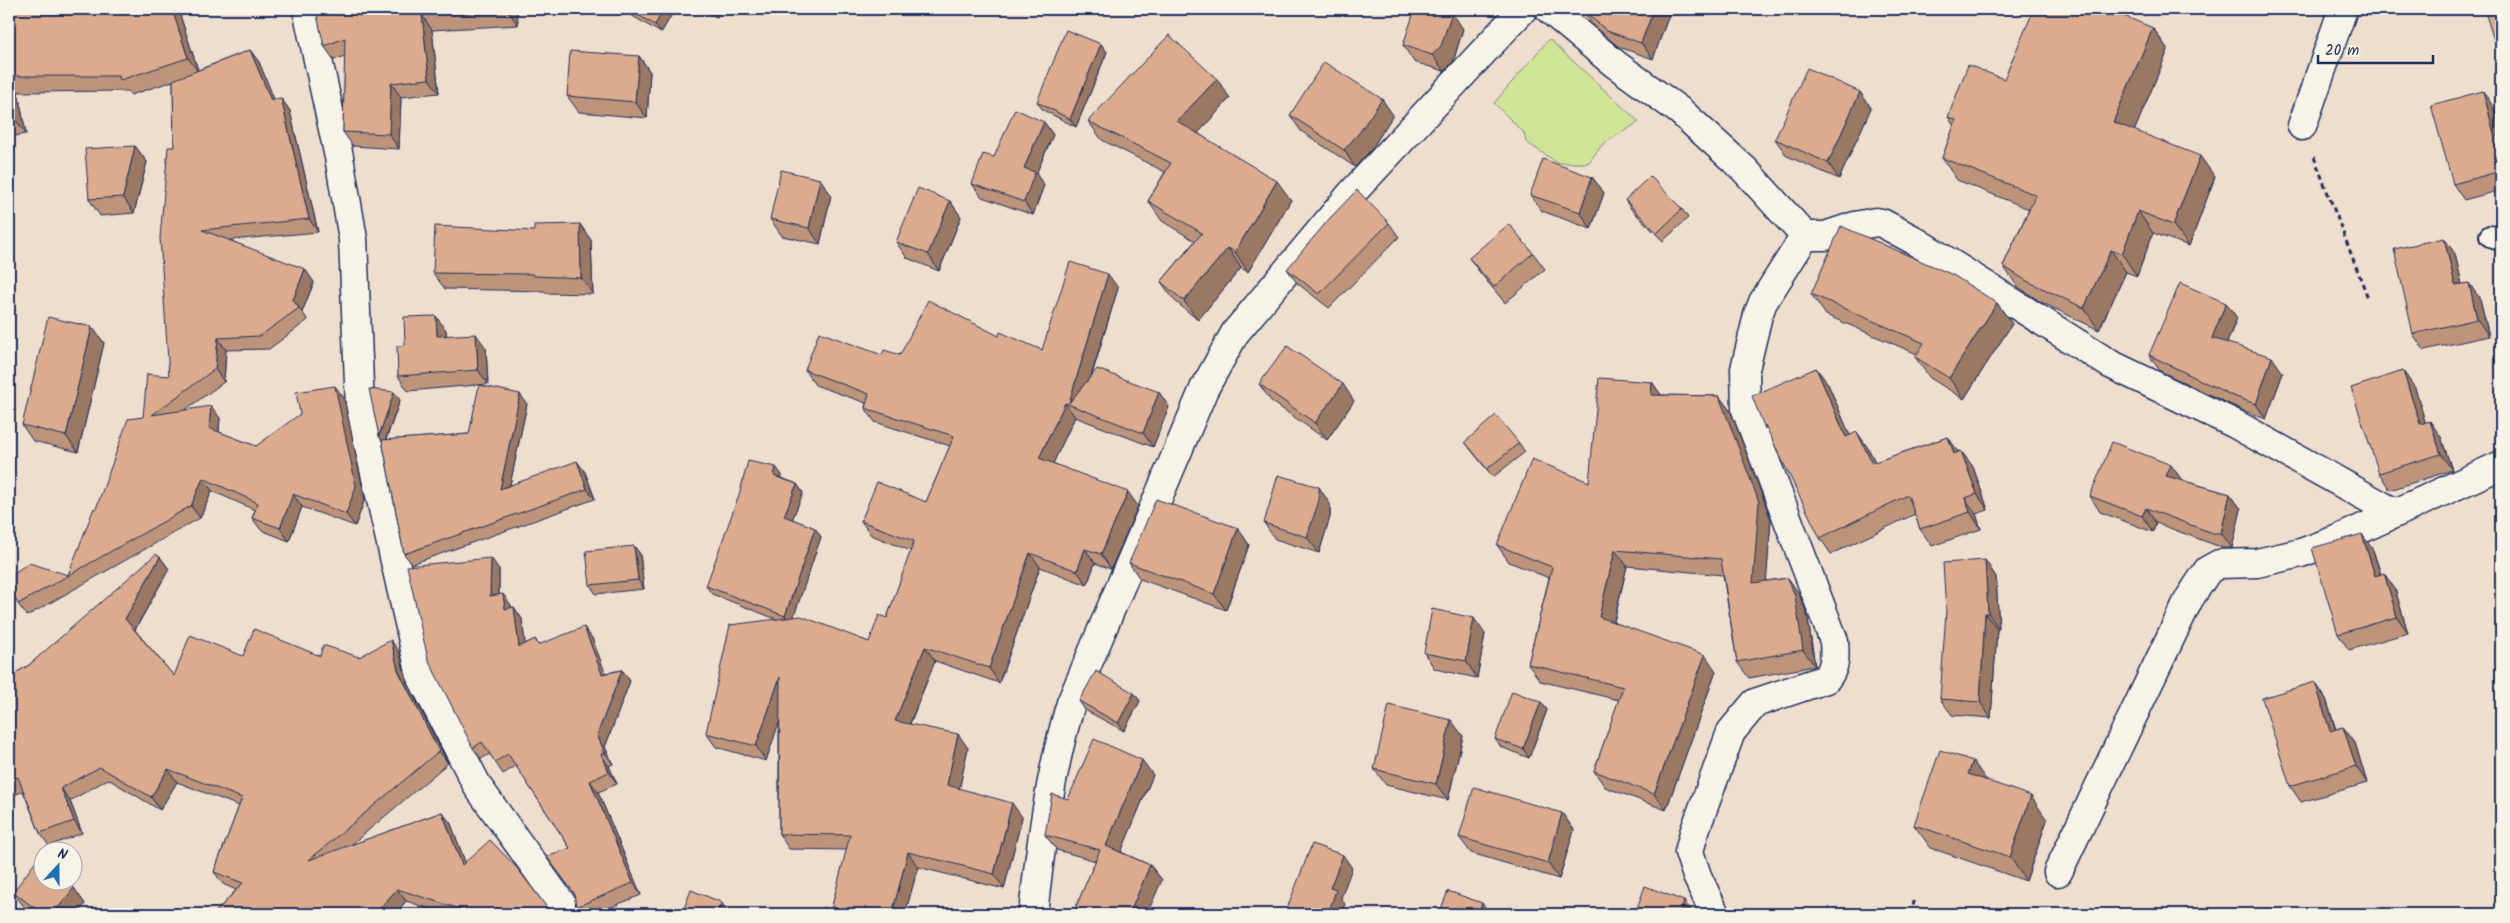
<svg xmlns="http://www.w3.org/2000/svg" width="2510" height="923" font-family="Kalam,sans-serif">
	<style>
		.green { fill: #d0e498; stroke: #768a7b }
		.lines { fill: none; stroke-linecap: round; stroke-linejoin: round }
		.lane-casing { stroke: #1b2f5e; stroke-width: 24 }
		.street-casing { stroke: #1b2f5e; stroke-width: 31 }
		.path { stroke: #1b2f5e; stroke-width: 3; stroke-dasharray: 5 4; stroke-linecap: butt }
		.lane { stroke: #f7f3e8; stroke-width: 20 }
		.street { stroke: #f7f3e8; stroke-width: 28 }
		.wall { fill: #bd937a; stroke: #1b2f5e }
		.shaded-wall { fill: #9a7863; stroke: #1b2f5e }
		.building { fill: #dcab8e; stroke: #1b2f5e }
	</style>
	<rect width="100%" height="100%" fill="#efddcd"/>
	<filter id="ink" filterUnits="userSpaceOnUse"><feTurbulence type="fractalNoise" baseFrequency=".02" numOctaves="2"/><feDisplacementMap in="SourceGraphic" scale="10" xChannelSelector="R" yChannelSelector="G"/><feConvolveMatrix kernelMatrix="1 2 1 2 8 2 1 2 1" color-interpolation-filters="sRGB"/></filter>
	<g filter="url(#ink)">
		<!-- green -->
		<path class="green" d="M1549,39L1639,122L1603,144L1588,163H1558L1526,142L1524,133L1494,103Z"/>
		<g class="lines">
			<!-- lane casing -->
			<g class="lane-casing">
				<path id="lane" d="M2490,236L2501,240"/>
			</g>
			<!-- street casing -->
			<g class="street-casing">
				<path id="street" d="M307,9L339,157L353,239L360,407L421,676L478,787L569,914
					M1549,9L1615,64L1680,111L1744,169L1805,236H1825L1855,226L1876,222L1882,223L1912,239L2110,364L2235,424L2395,513
					M2302,126L2343,9
					M2058,872L2189,599L2208,570L2219,564L2257,563L2301,553L2341,538L2501,465
					M1033,914C1041,842 1050,773 1071,703L1204,389L1235,333L1352,193L1523,9
					M1715,914L1697,876L1689,852L1694,833L1731,732L1755,703L1826,679C1836,667 1835,656 1834,641L1746,410L1745,369L1758,315L1763,302L1805,236"/>
			</g>
			<!-- path -->
			<path class="path" d="M2314,157L2368,298
				M1910,914L1915,899"/>
			<!-- lane -->
			<use href="#lane" class="lane"/>
			<!-- street -->
			<use href="#street" class="street"/>
		</g>
		<!-- wall -->
		<path class="wall" d="M9,9H178L198,70L250,50L259,62L274,100L281,98L290,111L318,232L230,240L314,282L302,312L308,320L269,349L226,350L224,382L185,410L220,418L219,432L256,446L344,398L365,499L355,526L302,507L289,541L261,530L252,518L255,510L212,491L200,518L27,616L18,604L68,575L96,509L143,417L169,376L174,147L173,81L131,95L128,91L18,92L26,134L9,137Z
			M320,9H517L518,25L432,30L439,93L401,97L399,149L353,146L343,132L345,56L334,60L324,46Z
			M622,9H675L661,33L624,11Z
			M697,9H720L717,17Z
			M1582,9H1671L1653,59L1619,47L1593,26Z
			M1952,9H1966L1964,14Z
			M2501,9V54L2496,46Z
			M2153,28L2168,50L2134,131L2215,177L2189,246L2153,233L2137,276L2126,272L2099,330L2041,302L2018,287L2003,266L2029,209L1957,180L1942,158L1954,126L1948,117L2004,79Z
			M1463,29L1453,62L1444,71L1414,62L1403,45Z
			M1101,44L1107,52L1076,127L1043,110L1037,102Z
			M639,56L650,72L647,118L579,112L567,96Z
			M1860,92L1871,108L1839,179L1787,156L1775,139Z
			M1230,98L1198,133L1291,200L1248,272L1241,268L1198,320L1175,301L1161,282L1195,241L1162,221L1148,201L1165,172L1102,140L1088,121Z
			M2494,108L2501,134V190L2464,200L2453,184Z
			M1290,115H1393L1371,150L1355,167L1301,131Z
			M1044,122L1053,135L1036,174L1044,185L1033,215L982,197L972,184L994,157Z
			M135,146L147,162L134,213L100,216L89,199Z
			M1592,177L1604,193L1591,229L1542,211L1530,195Z
			M820,179L831,195L820,244L782,236L770,219Z
			M1625,200L1682,209L1688,218L1663,241L1631,209Z
			M950,201L961,217L939,271L907,258L896,242Z
			M1389,223L1399,237L1329,308L1297,283L1287,269Z
			M2444,238L2455,254L2462,284L2480,299L2489,336L2424,350L2413,334Z
			M591,240L593,294L545,293L544,291L445,289L433,273Z
			M1533,253L1545,269L1505,303L1481,274L1469,258Z
			M1118,288L1092,375L1169,407L1153,447L1075,417L1053,463L1138,506L1111,569L1095,563L1087,585L1040,567L999,683L935,661L910,724L968,748L959,789L1022,817L1004,889L918,867L905,914H821L831,910L847,850L789,849L779,834V720L766,761L716,747L706,733L776,619L712,594L706,586L782,475V478L797,484L803,493L792,519L815,528L821,537L793,617L869,642L887,618L911,551L871,535L861,521L926,502L950,446L875,422L865,408L866,403L815,385L805,370L882,355H900L999,336L1042,350Z
			M1811,294L1997,303L2012,324L1964,399L1930,378L1915,357L1917,354L1826,315Z
			M2226,303L2237,318L2227,343L2283,373L2266,419L2244,411L2160,371L2149,355Z
			M92,327L104,343L78,452L33,441L22,425Z
			M446,330V336L486,348L488,384L408,391L398,376L405,345Z
			M1816,368L1828,384L1850,436L1868,448L1875,462L1948,437L1958,452L1961,451L1973,467L1988,510L1976,514L1981,529L1932,546L1920,529L1915,514L1831,554L1820,538Z
			M1652,382L1661,395L1719,396L1731,412L1771,519L1766,581L1788,578L1799,594L1807,613L1815,666L1749,678L1737,662L1723,575L1627,566L1614,622L1716,671L1666,810L1605,787L1594,771L1619,700L1540,681L1528,664L1549,578L1509,562L1497,545L1589,482Z
			M1259,384L1354,401L1327,440L1271,401Z
			M2415,388L2425,422L2441,437L2452,470L2390,490L2379,473Z
			M400,400L386,440L469,434L527,404L510,485L585,472L595,499L412,564L404,554L382,440L379,436Z
			M1465,442L1519,443L1525,452L1493,477L1471,450Z
			M2181,480L2230,494L2241,509L2232,548H2223L2156,523L2153,532L2100,512L2090,496Z
			M1330,504V517L1319,553L1275,539L1264,523Z
			M1238,528L1249,545L1226,610L1140,579L1129,563Z
			M634,546L640,554L644,589L596,594L590,585Z
			M2373,550L2381,574L2395,589L2408,633L2349,650L2338,634Z
			M160,557L169,569L135,630L174,676L243,656L359,657L400,653L407,683L448,763L351,845L442,812L451,824L465,862L552,914H446L406,901L395,914H214L236,890L223,884L214,872L239,806L177,782L160,810L108,779L70,801L82,833L49,846L40,833L23,791L9,798V677L29,665Z
			M1985,560L1996,577L1999,629H1997L1991,718L1952,715L1940,699Z
			M499,569V594L511,605V608L514,607L522,619L525,644L535,639L539,645L592,638L605,673L622,670L630,681L605,747L613,764L609,766L617,784L598,792L641,895L594,914H581L576,907L570,848L516,766L503,774L490,754L481,759L473,748Z
			M1485,634L1477,678L1435,669L1424,653Z
			M2315,682L2326,699L2336,729L2343,727L2355,743L2367,783L2301,802L2290,786Z
			M1134,693L1140,701L1124,731L1085,710L1079,701Z
			M1541,702L1547,710L1529,758L1501,747L1495,739Z
			M1463,736L1448,800L1386,785L1374,769Z
			M1153,775L1121,852L1150,865L1162,880L1075,909L1096,861L1057,850L1045,835L1068,799Z
			M1986,781L2047,820L2026,881L1931,848L1914,825Z
			M1562,813L1574,830L1559,879L1471,853L1459,837Z
			M74,888L85,904L77,914H33L25,908L13,892Z"/>
		<!-- shaded-wall -->
		<path class="shaded-wall" d="M172,9H178L199,73L188,58Z
			M508,9H517L518,25L508,11Z
			M664,9H675L661,33L655,25Z
			M711,9H720L717,17Z
			M1654,9H1671L1653,59L1641,43Z
			M1960,9H1966L1964,14Z
			M1452,12L1463,29L1453,62L1444,71L1432,55Z
			M422,15L432,30L439,93L429,79Z
			M2153,28L2168,50L2129,144L2113,122Z
			M1101,44L1107,52L1076,127L1070,119Z
			M250,50L259,62L280,113L271,100Z
			M639,56L650,72L647,118L635,102Z
			M9,79L18,92L26,134L15,119L9,85Z
			M1217,79L1230,98L1191,141L1177,121Z
			M391,83L401,97L399,149L389,134Z
			M2483,91L2494,108L2501,134V146L2495,137Z
			M1860,92L1871,108L1839,179L1828,163Z
			M281,98L290,111L318,232L309,219Z
			M1382,99L1393,115L1371,150L1355,167L1344,150Z
			M1044,122L1053,135L1036,174L1044,185L1033,215L1024,202V168Z
			M135,146L147,162L134,213L123,197Z
			M2200,156L2215,177L2189,246L2173,225Z
			M1592,177L1604,193L1591,229L1580,212Z
			M820,179L831,195L820,244L809,228Z
			M1277,181L1291,200L1248,272L1235,252Z
			M950,201L961,217L939,271L928,254Z
			M2138,211L2153,233L2137,276L2122,254Z
			M580,224L591,240L593,294L581,278Z
			M2444,238L2455,254L2466,302L2455,285Z
			M1228,248L1241,268L1198,320L1184,301Z
			M2111,250L2126,272L2099,330L2084,308Z
			M305,269L314,282L302,312L293,300Z
			M1108,274L1118,288L1081,409L1069,403Z
			M2469,283L2480,299L2489,336L2477,319Z
			M1997,303L2012,324L1964,399L1949,378Z
			M2226,303L2237,318L2222,353L2212,338Z
			M436,316L446,330L447,350L437,336Z
			M92,327L104,343L78,452L66,436Z
			M476,334L486,348L488,384L478,370Z
			M218,338L226,350L224,382L215,369Z
			M2272,357L2283,373L2266,419L2256,404Z
			M1816,368L1828,384L1858,454L1846,437Z
			M2403,371L2415,388L2431,441L2420,424Z
			M1652,382L1664,399L1651,395Z
			M1343,384L1354,401L1327,440L1315,423Z
			M335,386L344,398L365,499L355,526L346,514Z
			M394,392L400,400L384,444L379,436Z
			M1159,392L1169,407L1153,447L1143,433Z
			M520,394L527,404L507,499L500,489Z
			M1719,396L1731,412L1771,519L1765,600L1753,583Z
			M1065,403L1075,417L1049,472L1039,458Z
			M211,406L220,418L218,441L209,428Z
			M2430,421L2441,437L2452,470L2441,454Z
			M1857,432L1868,448L1884,479L1872,463Z
			M1948,437L1959,453L1954,454Z
			M1961,451L1973,467L1988,510L1977,494Z
			M577,461L585,472L595,499L587,489Z
			M2171,465L2182,480L2177,492L2166,476Z
			M776,467L782,475L780,484L774,476Z
			M203,478L212,491L200,518L191,506Z
			M797,484L803,493L790,525L784,516Z
			M1319,487L1330,504V517L1319,553L1307,537Z
			M1128,492L1138,506L1111,569L1101,554Z
			M293,494L302,507L289,541L280,528Z
			M2230,494L2241,509L2232,548L2221,533Z
			M1965,498L1976,514L1981,529L1970,512Z
			M2146,508L2156,523L2153,532L2142,516Z
			M815,528L821,537L791,625L785,616Z
			M1238,528L1249,545L1226,610L1214,594Z
			M2362,534L2373,550L2386,593L2375,576Z
			M634,546L640,554L644,589L638,580Z
			M1085,549L1095,563L1087,585L1077,571Z
			M1615,550L1627,566L1611,633L1599,617Z
			M1030,553L1040,567L999,683L989,668Z
			M160,557L169,569L134,631L125,619Z
			M491,558L499,569V607L490,596Z
			M1985,560L1996,577L1999,629L1988,613Z
			M2384,573L2395,589L2408,633L2397,617Z
			M1788,578L1799,594L1807,613L1815,666L1803,650Z
			M503,594L511,605L513,620L505,609Z
			M514,607L522,619L527,659L519,647Z
			M1985,613L1997,629L1991,718L1980,702Z
			M1474,618L1485,634L1477,678L1466,661Z
			M584,627L592,638L610,685L602,674Z
			M391,640L400,653L407,683L448,763L439,751L398,670Z
			M925,647L935,661L905,735L895,721Z
			M1705,655L1716,671L1666,810L1654,794Z
			M622,670L630,681L605,747L613,764L605,753L597,735Z
			M780,677L790,691L766,761L756,746Z
			M2315,682L2326,699L2341,747L2330,731Z
			M1134,693L1140,701L1124,731L1118,723Z
			M1541,702L1547,710L1529,758L1523,749Z
			M1451,720L1463,736L1448,800L1436,784Z
			M2343,727L2355,743L2367,783L2356,766Z
			M958,734L968,748L957,800L947,785Z
			M601,754L609,766L617,784L609,772Z
			M1142,760L1153,775L1117,862L1106,846Z
			M1973,761L1989,784L1968,774Z
			M168,769L177,782L160,810L151,797Z
			M590,781L598,792L641,895L633,883Z
			M61,788L70,801L82,833L74,821Z
			M2031,796L2047,820L2026,881L2010,857Z
			M1012,803L1022,817L1004,889L994,874Z
			M442,812L451,824L471,878L462,865Z
			M1562,813L1574,830L1559,879L1548,863Z
			M908,852L918,867L905,914H892Z
			M1343,855L1352,868L1341,898L1345,904L1341,914H1328L1330,888Z
			M1150,865L1162,880L1147,914H1134L1131,910Z
			M74,888L85,904L77,914H53Z
			M397,889L406,901L395,914H375Z
			M1684,901L1694,914H1680Z
			M721,902L730,914H717Z
			M1482,903L1490,914H1478Z"/>
		<!-- building -->
		<path class="building" d="M9,9H172L188,58L120,80L119,76H9Z
			M320,9H508V11L422,15L429,79L391,83L389,134L343,132L345,38L324,46L316,11Z
			M628,9H664L655,25Z
			M1415,9H1441L1452,12L1441,46L1432,55L1403,45Z
			M1582,9H1654L1641,43L1607,31Z
			M2034,9H2107L2153,28L2113,122L2200,156L2173,225L2138,211L2122,254L2111,250L2084,308L2025,280L2003,266L2036,195L1942,158L1956,120L1948,117L1968,65L2004,79Z
			M2484,9H2501V44L2496,46Z
			M1066,30L1101,44L1070,119L1037,102Z
			M1169,35L1217,79L1177,121L1277,181L1235,252L1228,248L1184,301L1161,282L1202,233L1148,201L1171,163L1088,121Z
			M250,50L271,100L281,98L309,219L202,230L305,269L293,300L299,308L260,336L218,338L215,369L152,415L211,406L209,428L256,446L300,414L296,392L335,386L356,486L346,514L293,494L280,528L252,518L258,503L203,478L191,506L18,604L9,587V576L29,563L68,575L94,508L96,509L128,419L143,417L147,374L169,376L160,238L168,147H174L173,80Z
			M570,51L639,56L635,102L567,96Z
			M1324,62L1382,99L1359,133L1344,150L1290,115Z
			M1807,68L1860,92L1828,163L1775,139Z
			M9,85L15,119L9,120Z
			M2483,91L2495,137L2501,135V171L2453,184L2431,105Z
			M1015,109L1044,122L1024,168L1035,172L1024,202L972,184L983,154L994,157Z
			M135,146L123,197L89,199L85,149Z
			M1543,159L1592,177L1580,212L1530,195Z
			M781,170L820,179L809,228L770,219Z
			M1650,176L1682,209L1657,233L1625,200Z
			M918,188L950,201L928,254L896,242Z
			M1357,190L1389,223L1319,294L1287,269L1330,218Z
			M580,224L581,278L534,276L533,274L433,273L435,226L534,231V225Z
			M1509,224L1533,253L1494,287L1469,258Z
			M1841,226L1953,275L1997,303L1949,378L1915,357L1924,343L1811,294Z
			M2444,238L2455,285L2469,283L2477,319L2413,334L2394,249Z
			M1070,262L1108,274L1069,403L1097,369L1159,392L1143,433L1065,403L1039,458L1128,492L1101,554L1085,549L1077,571L1030,553L989,668L925,647L895,721L958,734L947,785L1012,803L994,874L908,852L892,914H821L823,907L831,910L850,835L779,834L780,677L756,746L706,733L730,625L801,616L869,642L879,615L887,618L914,541L861,521L877,482L926,502L954,436L865,408L869,394L805,370L819,332L882,355L884,350L900,355L928,300L999,336L1000,332L1042,350Z
			M2180,283L2226,303L2212,338L2272,357L2256,404L2233,396L2149,355Z
			M436,316L437,336L476,334L478,370L398,376L397,346L405,345L404,317Z
			M48,317L92,327L66,436L22,425Z
			M1287,346L1343,384L1315,423L1259,384Z
			M1816,368L1846,437L1857,432L1872,463L1948,437L1954,454L1961,451L1977,494L1965,498L1970,512L1920,529L1908,495L1820,538L1765,425V429L1752,396Z
			M2403,371L2420,424L2430,421L2441,454L2379,473L2351,388Z
			M1599,378L1652,382L1651,395L1719,396L1759,502L1753,583L1788,578L1795,596L1803,650L1737,662L1721,559L1615,550L1599,617L1705,655L1654,794L1594,771L1623,687L1528,664L1552,567L1497,545L1532,459L1589,482Z
			M479,385L520,394L500,489L577,461L587,489L404,554L382,440L469,434Z
			M369,389L394,392L379,436Z
			M1496,415L1519,443L1487,469L1465,442Z
			M2112,442L2171,465L2166,476L2230,494L2221,533H2212L2146,508L2142,516L2090,496Z
			M748,461L776,467L774,476L797,484L784,516L815,528L785,616L706,586L739,495Z
			M1278,475L1319,487V500L1307,537L1264,523Z
			M1156,499L1238,528L1214,594L1129,563Z
			M2362,534L2375,576L2384,573L2397,617L2338,634L2312,548Z
			M634,546L638,580L590,585L586,551Z
			M156,554L160,557L125,619L174,676L190,635L243,656L254,629L320,656L323,645L359,657L391,640L398,670L439,751L309,860L442,812L462,865L490,840L517,868L552,914H476L397,889L375,914H214L243,883L214,872L242,798L168,769L151,797L100,767L61,788L74,821L40,833L18,777L9,781V677L29,665Z
			M491,558L490,596L503,594L505,609L514,607L519,647L535,639L538,645L584,627L602,674L622,670L597,735L605,753L601,754L609,772L590,781L633,883L576,907L574,893L547,857L570,848L508,754L495,762L482,742L473,748L428,659L407,566Z
			M1985,560L1988,613H1985L1980,702L1940,699L1946,611L1943,563Z
			M1432,609L1474,618L1466,661L1424,653Z
			M1096,671L1134,693L1118,723L1079,701Z
			M2315,682L2330,731L2343,727L2356,766L2290,786L2262,698Z
			M1512,691L1541,702L1523,749L1495,739Z
			M1389,705L1451,720L1436,784L1374,769Z
			M1094,739L1142,760L1106,846L1150,865L1131,910L1144,914H1069L1072,907L1075,909L1100,850L1045,835L1052,794L1068,799Z
			M1940,750L1973,761L1968,774L2031,796L2010,857L1914,825Z
			M1474,787L1562,813L1548,863L1459,837Z
			M1312,844L1343,855L1330,888L1336,890L1328,914H1285Z
			M37,860L42,864V880H64L74,888L53,914H43L13,892Z
			M1645,886L1684,901L1680,914H1635Z
			M691,890L721,902L717,914H682Z
			M1448,891L1482,903L1478,914H1439Z"/>
	</g>
	<!-- margin -->
	<rect width="2510" height="923" fill="none" stroke="#f7f3e8" stroke-width="30"/>
	<rect x="15" y="15" width="2480" height="893" fill="none" stroke="#1b2f5e" stroke-width="2" filter="url(#ink)"/>
	<!-- north arrow -->
	<g transform="translate(58 866) rotate(21)"><circle r="24" fill="#f7f3e8" stroke="#9fa5b1"/>
	<path d="M0-4L9 19L0 12L-9 19Z" fill="#1f6fb2"/>
	<text y="-8" font-size="14" font-weight="bold" text-anchor="middle" fill="#1b2f5e">N</text>
	</g>
	<!-- scale -->
	<path d="M2318 55v8h115v-8" fill="none" stroke="#1b2f5e" stroke-width="2.5"/>
	<text x="2325" y="55" font-size="15" fill="#1b2f5e" stroke="#f7f3e8" stroke-width="4" paint-order="stroke">20 m</text>
</svg>
